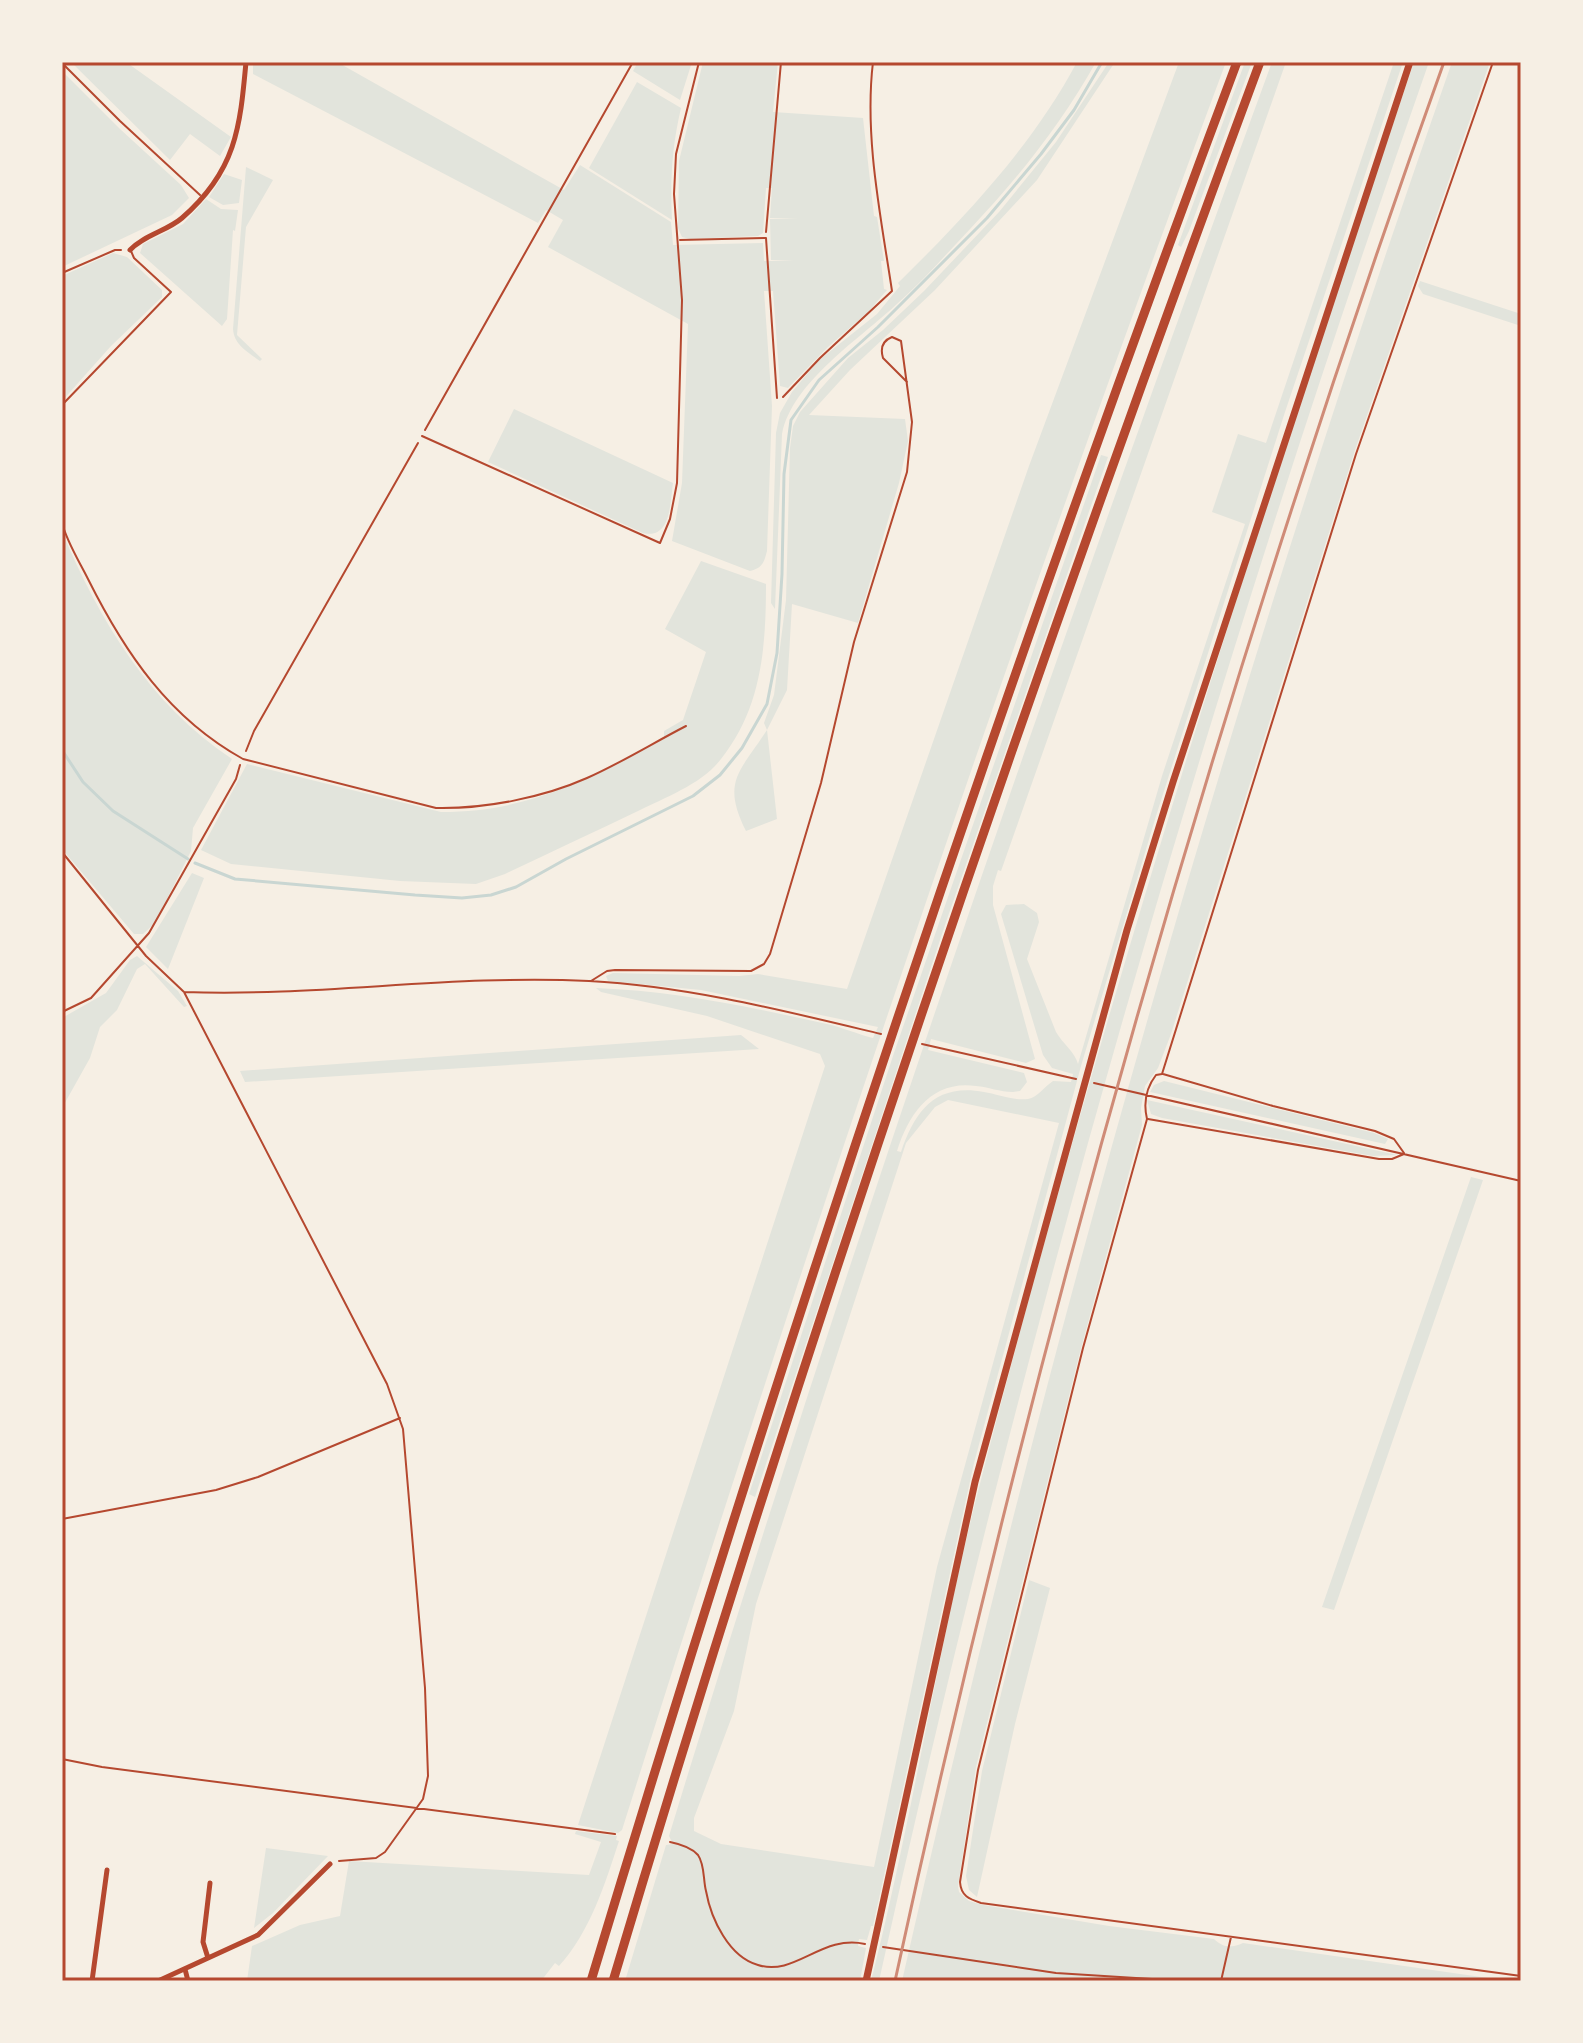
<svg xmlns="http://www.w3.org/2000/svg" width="1583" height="2043" font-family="'Varela Round',sans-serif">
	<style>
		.green { fill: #e2e4dc; fill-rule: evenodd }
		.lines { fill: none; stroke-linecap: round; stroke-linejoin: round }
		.stream { stroke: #c9d6d2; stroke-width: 3 }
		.path { stroke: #b5482f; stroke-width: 2 }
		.service { stroke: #b5482f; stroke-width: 2 }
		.minor { stroke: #b5482f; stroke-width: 5 }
		.secondary { stroke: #b5482f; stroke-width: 7 }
		.motorway { stroke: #b5482f; stroke-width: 9 }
		.rail { stroke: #cf8b77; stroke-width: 3 }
		.neatline { fill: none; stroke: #b5482f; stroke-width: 3 }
	</style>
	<rect width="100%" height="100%" fill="#f6efe4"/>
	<!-- green -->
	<path class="green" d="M71,62H126L231,137L220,156L190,134L170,160Z
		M253,62H337L564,190L580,165L671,222L673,245L763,243L764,261H794L771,260L770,219L798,218H770L772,188H766L763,233L758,236L690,239L682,237L678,228L679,161L703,62H778L773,112L863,118L874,216L877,217L884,261H881L884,289L887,290L869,311L828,347L788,388L780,386L773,291H764L772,406L767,551C764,563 762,568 750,571L672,541L682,483L688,324L548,247L563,220L546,210L538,223L253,74Z
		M638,62H692L680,100L633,71Z
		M1077,62H1096C1062,123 1019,177 971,228C947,253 924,280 898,303C861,338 792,382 782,434L775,609L771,603L776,433L780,413L792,392L818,361L877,314L900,286L898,283C965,217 1033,145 1077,62Z
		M1109,62H1115L1037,180L935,290L850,370L809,415L905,419L908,441L899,483L858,623L792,604L787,690L767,730L777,819L746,831C721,781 740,772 767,730L764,723L774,695L786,600L790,448L793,426L800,412L848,358L883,330L924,291L999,212L1056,142Z
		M1179,62H1226C1008,645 809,1236 622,1830L618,1833L578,1825L825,1066L820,1054L707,1016L601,992L596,988C675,991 750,1007 827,1024C844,1028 857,1034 873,1038L878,1027L701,990L608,981L606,976L613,973L739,976L758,974L847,989L1029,466Z
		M1245,62H1252L1189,231L1181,247L1178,245Z
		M1272,62H1286L1001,871L998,870L993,886V905L1035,1059L1026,1063L931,1039L928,1050L1024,1073L1027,1082L1020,1091L1013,1092C1000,1092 988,1087 976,1086C932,1080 909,1113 897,1151L901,1152C915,1111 935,1083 984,1092C997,1094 1014,1101 1028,1099C1038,1097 1044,1087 1053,1081L1071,1082L1073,1074L1052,1068L1043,1055L1001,914L1006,905L1024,904L1037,913L1039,922L1027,959L1056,1032C1063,1044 1075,1052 1078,1064L1162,776L1245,524L1212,512L1238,434L1266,443L1394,62H1403L1285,412L1156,816L1081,1066L974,1463L873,1926H871L867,1940L859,1939L858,1946L866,1948L860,1981H625L666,1845L673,1844L669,1836C851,1238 1057,648 1272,62ZM948,1100L1059,1123L937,1567L874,1867L721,1844L694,1831V1818L734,1711L756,1604L906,1143L935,1107Z
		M1414,62H1429C1208,690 1022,1331 879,1981H871C914,1812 939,1640 983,1472C1106,996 1256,527 1414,62Z
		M1452,62H1490L1355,450L1171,1034L1158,1068L1145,1086L1141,1108L1142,1125L1080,1352L976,1767L958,1886L959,1892L969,1901L983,1905L1109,1926L1214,1939C1223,1948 1232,1948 1243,1943L1509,1981H902C1049,1331 1231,691 1452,62Z
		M62,71L120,129L181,185L189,198L172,215L62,267Z
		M637,82L681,108C672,146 670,181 672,220L589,168Z
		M246,167L273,180L246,227L237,335L262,359L260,361C248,352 234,345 233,329Z
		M224,174L242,180L239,203L223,205L209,197Z
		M206,199L221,209L238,210L235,231L233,230L227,319L222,326L140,253L143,244L183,224Z
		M113,253L127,257L162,290V297L111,346L62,401V276Z
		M1420,281L1521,314V326L1423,294L1418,286Z
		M514,409L673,483C670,503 671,540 643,533L488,462Z
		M1101,455L1108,457L946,922L755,1497L749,1494L894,1053Z
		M62,532C100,621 149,704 232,759L193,828L191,851L155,923L143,934H134L62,849Z
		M701,561L766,584C766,646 762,708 721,759C702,784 666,797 638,811C594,832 549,853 505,874L476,884L400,881L231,864L201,850L247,764L441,812C529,812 589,779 664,739V731L683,720L706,652L665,629Z
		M192,873L204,878L168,969L146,947Z
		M137,956L178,991L187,1006L184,1007L145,964L137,969L117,1010L100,1027L90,1058L62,1108V1018L106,993L130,960Z
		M741,1035L759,1049L245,1082L240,1071Z
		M1164,1081L1374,1133L1388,1139L1385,1144L1150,1092L1154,1085Z
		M1147,1100L1397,1155L1373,1156L1162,1118L1151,1114Z
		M1471,1177L1483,1180L1334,1610L1322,1607Z
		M1029,1580L1050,1588L1015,1724L977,1897L969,1890L966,1876L982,1771Z
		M576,1831L617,1836L616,1840L619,1841C605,1884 590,1932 559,1966L555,1963L541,1981H247L252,1946L300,1925L340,1916L349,1861L589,1875L601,1842L575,1834Z
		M266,1848L328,1856L273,1913L254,1928Z"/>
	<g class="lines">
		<!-- stream -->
		<path class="stream" d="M62,750L83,782L113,811L188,859
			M195,863L235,879L415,895L462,898L491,895L516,887L566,859L693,796L720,775L742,748L767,704L777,653L782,574L784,474L791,420L819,380L878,327L987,218L1041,154L1074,110L1102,62"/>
		<!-- path -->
		<path class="path" d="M1493,62L1356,454L1162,1074L1156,1075C1146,1088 1143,1102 1147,1119L1083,1348L978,1770L960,1882C961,1896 969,1899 981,1903L1521,1976
			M766,232L781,62
			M62,273L115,250H121
			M783,397L820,358L892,291C881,217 864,137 873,62
			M425,430L633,62
			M246,751L254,731L418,443
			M62,852L146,956L184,992L387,1384L403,1429L425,1688L428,1776L423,1799L385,1852L376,1858L339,1861
			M591,981L607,971L615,970L751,971L764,964L770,954L821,783L854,642L907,472L912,422L901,341L892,337C882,341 880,348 883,358L907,382
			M184,992C319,997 453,974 589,981C687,986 785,1011 881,1034
			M62,1012L91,998L149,933L236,779L240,765
			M922,1044L1076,1079
			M1163,1074L1273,1106L1375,1131L1394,1139L1404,1153
			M1094,1083L1521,1181
			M1148,1119L1379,1159H1392L1404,1154
			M62,1519L216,1490L258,1477L400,1418
			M62,1759L102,1767L615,1834
			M670,1842C680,1844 691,1847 698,1855C705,1865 703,1880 706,1891C711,1919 729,1957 758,1965C795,1977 822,1934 865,1944
			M883,1947L1056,1973L1184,1981
			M1221,1981L1231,1937"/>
		<!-- service -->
		<path class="service" d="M62,63L120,121L200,195
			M680,240L766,238L777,398
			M62,405L171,292L134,258L131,251
			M422,436L660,543L670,519L677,483L682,300L674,194L676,154L699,62
			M62,523C67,542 79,561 88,579C125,653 169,718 243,759L436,808C484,809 542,798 587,778C621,763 653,743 686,726"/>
		<!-- minor -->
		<path class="minor" d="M130,250C144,235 167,231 182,218C236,171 240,128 246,62
			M208,1958L203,1942L210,1883
			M185,1969L188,1981
			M92,1981L107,1870
			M158,1981L258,1935L330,1864"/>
		<!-- secondary -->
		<path class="secondary" d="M866,1981L975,1482L1127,930L1173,782L1410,62"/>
		<!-- motorway -->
		<path class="motorway" d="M591,1981C786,1335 1000,694 1237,62
			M613,1981C806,1334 1025,695 1260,62"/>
		<!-- rail -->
		<path class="rail" d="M895,1981C1036,1331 1220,688 1444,62"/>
	</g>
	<!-- border -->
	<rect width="1583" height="2043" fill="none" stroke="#f6efe4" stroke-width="128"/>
	<rect x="64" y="64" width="1455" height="1915" class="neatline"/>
</svg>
